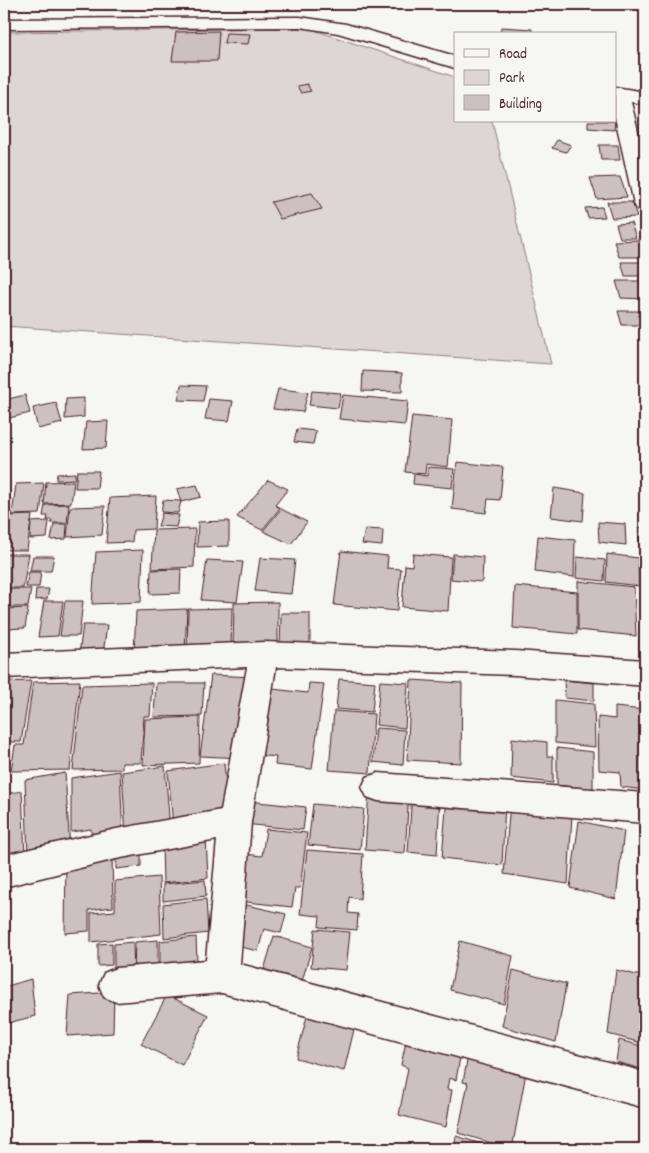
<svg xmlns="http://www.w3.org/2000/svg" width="649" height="1153" font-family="Dekko,sans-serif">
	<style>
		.green { fill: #ddd6d5; stroke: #947a80 }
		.building { fill: #ccc1c0; stroke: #4a1f2b }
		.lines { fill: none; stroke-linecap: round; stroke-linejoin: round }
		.minor-casing { stroke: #4a1f2b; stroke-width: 3 }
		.minor { fill: #f6f6f2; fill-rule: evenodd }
	</style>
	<rect width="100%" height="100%" fill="#f6f6f2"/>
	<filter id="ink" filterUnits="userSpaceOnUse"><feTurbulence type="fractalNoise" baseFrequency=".02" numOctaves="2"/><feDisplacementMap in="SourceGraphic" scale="10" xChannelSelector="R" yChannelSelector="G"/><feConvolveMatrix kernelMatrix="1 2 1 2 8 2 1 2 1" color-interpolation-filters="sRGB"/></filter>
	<g filter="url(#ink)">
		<!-- green -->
		<path class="green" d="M308,28L455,77V121H492L551,364L4,326V32Z"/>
		<!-- building -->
		<path class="building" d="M501,27L532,29V34H500Z
			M219,31L217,61H172L176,32Z
			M226,33L250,34L248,44L224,43Z
			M307,84L311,91L301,93L297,86Z
			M588,121H615L614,130L588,128Z
			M557,140L571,145L566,152L552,148Z
			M599,145H618L620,160H601Z
			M620,177L627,197L597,199L590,178Z
			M312,193L322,209L280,219L271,202Z
			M607,202H632L637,217L612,218Z
			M602,207L605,217L588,218L585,208Z
			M631,223L636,238H620L616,224Z
			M640,240L644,257H619L614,241Z
			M621,262H644L645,276H625Z
			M616,281H645V299L621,298Z
			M618,311H645V325H622Z
			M363,371L402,373V392L362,391Z
			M181,385L206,386L203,401L178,400Z
			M278,389L308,392L303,412L273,409Z
			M312,391L341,393L338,408L309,405Z
			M25,395L30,413L5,419L4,400Z
			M343,395L408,401L405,425L339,419Z
			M84,398V417L65,419L66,399Z
			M209,399L233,401L229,421L205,419Z
			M56,403L62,423L38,429L33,408Z
			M412,416L452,420L448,467L426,464L425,474L405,472Z
			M108,421L106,448L83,449L86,422Z
			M297,429L316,431L313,444L294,442Z
			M457,462L503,467L500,500L488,499L486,513L452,509Z
			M428,467L454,469L452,488L413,484L414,474L427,476Z
			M77,471H99L97,488H75Z
			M75,473V479L56,480L57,474Z
			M268,480L288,489L275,505L280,508L262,530L237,517Z
			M74,481L71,503L44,504L46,482Z
			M44,483L40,514L12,515L16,484Z
			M197,485L201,497L181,502L177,489Z
			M554,488L585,493L583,521L551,517Z
			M156,496L154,529L133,530L132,542L106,543L110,498Z
			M163,500L181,501L178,513L161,512Z
			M69,504L67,523H51L52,520H47L48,516H43L45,505Z
			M105,506L102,535L67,537L70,507Z
			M281,509L307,522L291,544L263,531Z
			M162,513L179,515L176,527L158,526Z
			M32,515L27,550H4L9,516Z
			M49,521L47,538L30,539L31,522Z
			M229,521V546L197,547L198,522Z
			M598,522L625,524L626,545L599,542Z
			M54,524H67L66,539L51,540Z
			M639,527L645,528V571H640Z
			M195,529L194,567L152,569L154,530Z
			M365,529L383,530L382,546L362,544Z
			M538,536L575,540L574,577L535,572Z
			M143,550L141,602L92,604L96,552Z
			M341,551L388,556L387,568L401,569L397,611L334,605Z
			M4,554H29L23,588H4Z
			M413,554L451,557L448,611L402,607L405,565L412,566Z
			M453,554L483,557L482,582L451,579Z
			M607,554L638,558L639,586L606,582Z
			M33,556H54L51,571H30Z
			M577,557L605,560L604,581L576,578Z
			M260,558L295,560L291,594L255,591Z
			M207,560L243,562L237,602L201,600Z
			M181,569L180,593L150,594L151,570Z
			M29,572H41L39,587H26Z
			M578,581L634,587L636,636L578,630Z
			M641,581H645V651L639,650Z
			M515,586L577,592V634L513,628Z
			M4,589H31L28,607H4Z
			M36,589H49L47,599L35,600Z
			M44,601H63L58,636L38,637Z
			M65,601H83L79,636H60Z
			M278,602V649L233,650L234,603Z
			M28,608L25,628L4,629V609Z
			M232,608L231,649L187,651L188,609Z
			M187,609L185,651L134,653L136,611Z
			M281,613H310V649H280Z
			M83,625H107L103,654H79Z
			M211,675L253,677L243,758L200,756Z
			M339,679L375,682L372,712L336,709Z
			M411,680L462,683L461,763L407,760Z
			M564,680L594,683V701L565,698Z
			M31,681L21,742H4V682Z
			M80,681L70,770L11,771L15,745H24L33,682Z
			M380,681L408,683L405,728L376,725Z
			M152,683L150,716H144L141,763H122V769L73,770L82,685Z
			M156,683H204L202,716L154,717Z
			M309,683L324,684L312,769L275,765L276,757L255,755L272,689L308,693Z
			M555,700L594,704L595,747L555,743Z
			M615,707L644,710L645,790L621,787L620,772L599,770L598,717L615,719Z
			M334,711L374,714L370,773L329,770Z
			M200,717L199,763L143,765L145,719Z
			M376,728L405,730L403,765L373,762Z
			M512,738L547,742V756H553V783L511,778Z
			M557,748L593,752V789L557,785Z
			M224,763L229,816L173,825L168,771Z
			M165,766L170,829L126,835L122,772Z
			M120,771L123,840L92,843L91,829L71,832V778Z
			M65,773L70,850L28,857L25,780Z
			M369,790L409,793L405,853L365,850Z
			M22,791L25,857L4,861V794Z
			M412,793L440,796L437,855L408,852Z
			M447,796L505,803L502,865L442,858Z
			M248,801L306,807L303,830L244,824Z
			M510,803L572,814L568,884L504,874Z
			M313,804L364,809L360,850L308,845Z
			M579,821L624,831L616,899L570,888Z
			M266,829L307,833L300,888H295L292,907L238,901L245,854L262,856Z
			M206,838L208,878L163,883L162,843Z
			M141,846V866L116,869V849Z
			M307,850L363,854L360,899L349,897L348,913L358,914L357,930L319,927L320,916L300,914Z
			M112,853L113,907L89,910V931L65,933L66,859Z
			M159,877L161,934L91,942V913L115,911V881Z
			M205,880L206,896L163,901V884Z
			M206,899L208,933L164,938L163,904Z
			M238,903L286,914L281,933L264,929L258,951L227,944Z
			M315,929L350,932L346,970L311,967Z
			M274,936L312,947L302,981L264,970Z
			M196,937L197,962L160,966V941Z
			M158,940V968L134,970L135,942Z
			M460,941L513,956L504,1004L450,990Z
			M133,942L134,975L114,976V944Z
			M112,943V965L98,966V944Z
			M513,970L566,984L556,1042L502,1026Z
			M616,970L645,977V1044L608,1034Z
			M31,979L35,1016L4,1024V987Z
			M114,992L113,1033L67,1036L70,995Z
			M167,995L208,1015L182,1065L141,1044Z
			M310,1005L357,1017L344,1071L296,1058Z
			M408,1032L462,1046L456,1080L449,1078L447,1089L452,1090L446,1127L399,1115L408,1068L401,1065Z
			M619,1040L645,1047V1070L616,1062Z
			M469,1050L527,1067L512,1149L458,1133L468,1083L463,1082Z
			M456,1136L495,1148V1149H454Z"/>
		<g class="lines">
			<!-- minor casing -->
			<g class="minor-casing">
				<path id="minor" d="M300,17L346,24L455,56V68L338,33L300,27L4,29V19Z
					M615,87L645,92V104L631,102L645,160V211L637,209L634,204L615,117Z
					M264,642L515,651L645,660V686L515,675L276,667L251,822L240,964L645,1072V1108L222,993L116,1002L104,997L99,985L104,973L116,968L206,960L217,840L116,859L4,887V855L116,829L221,810L247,667L4,678V653Z
					M378,773L645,793V823L378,801L367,797L362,787L367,777Z"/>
			</g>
			<!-- minor -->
			<use href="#minor" class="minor"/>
		</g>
	</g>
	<!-- margin -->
	<rect width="649" height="1153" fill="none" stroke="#f6f6f2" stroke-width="20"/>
	<rect x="10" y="10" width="629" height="1133" fill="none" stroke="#4a1f2b" stroke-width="2" filter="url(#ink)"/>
	<!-- legend -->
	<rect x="454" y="32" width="162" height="90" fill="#f6f6f2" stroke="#b1a0a2"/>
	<rect x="464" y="49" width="25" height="8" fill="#f6f6f2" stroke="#b1a0a2"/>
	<text x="499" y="58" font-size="15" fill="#4a1f2b">Road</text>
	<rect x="464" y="70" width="25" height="15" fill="#ddd6d5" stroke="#b1a0a2"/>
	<text x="499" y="82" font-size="15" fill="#4a1f2b">Park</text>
	<rect x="464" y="95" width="25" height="15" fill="#ccc1c0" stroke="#b1a0a2"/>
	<text x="499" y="108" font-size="15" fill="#4a1f2b">Building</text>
</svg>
